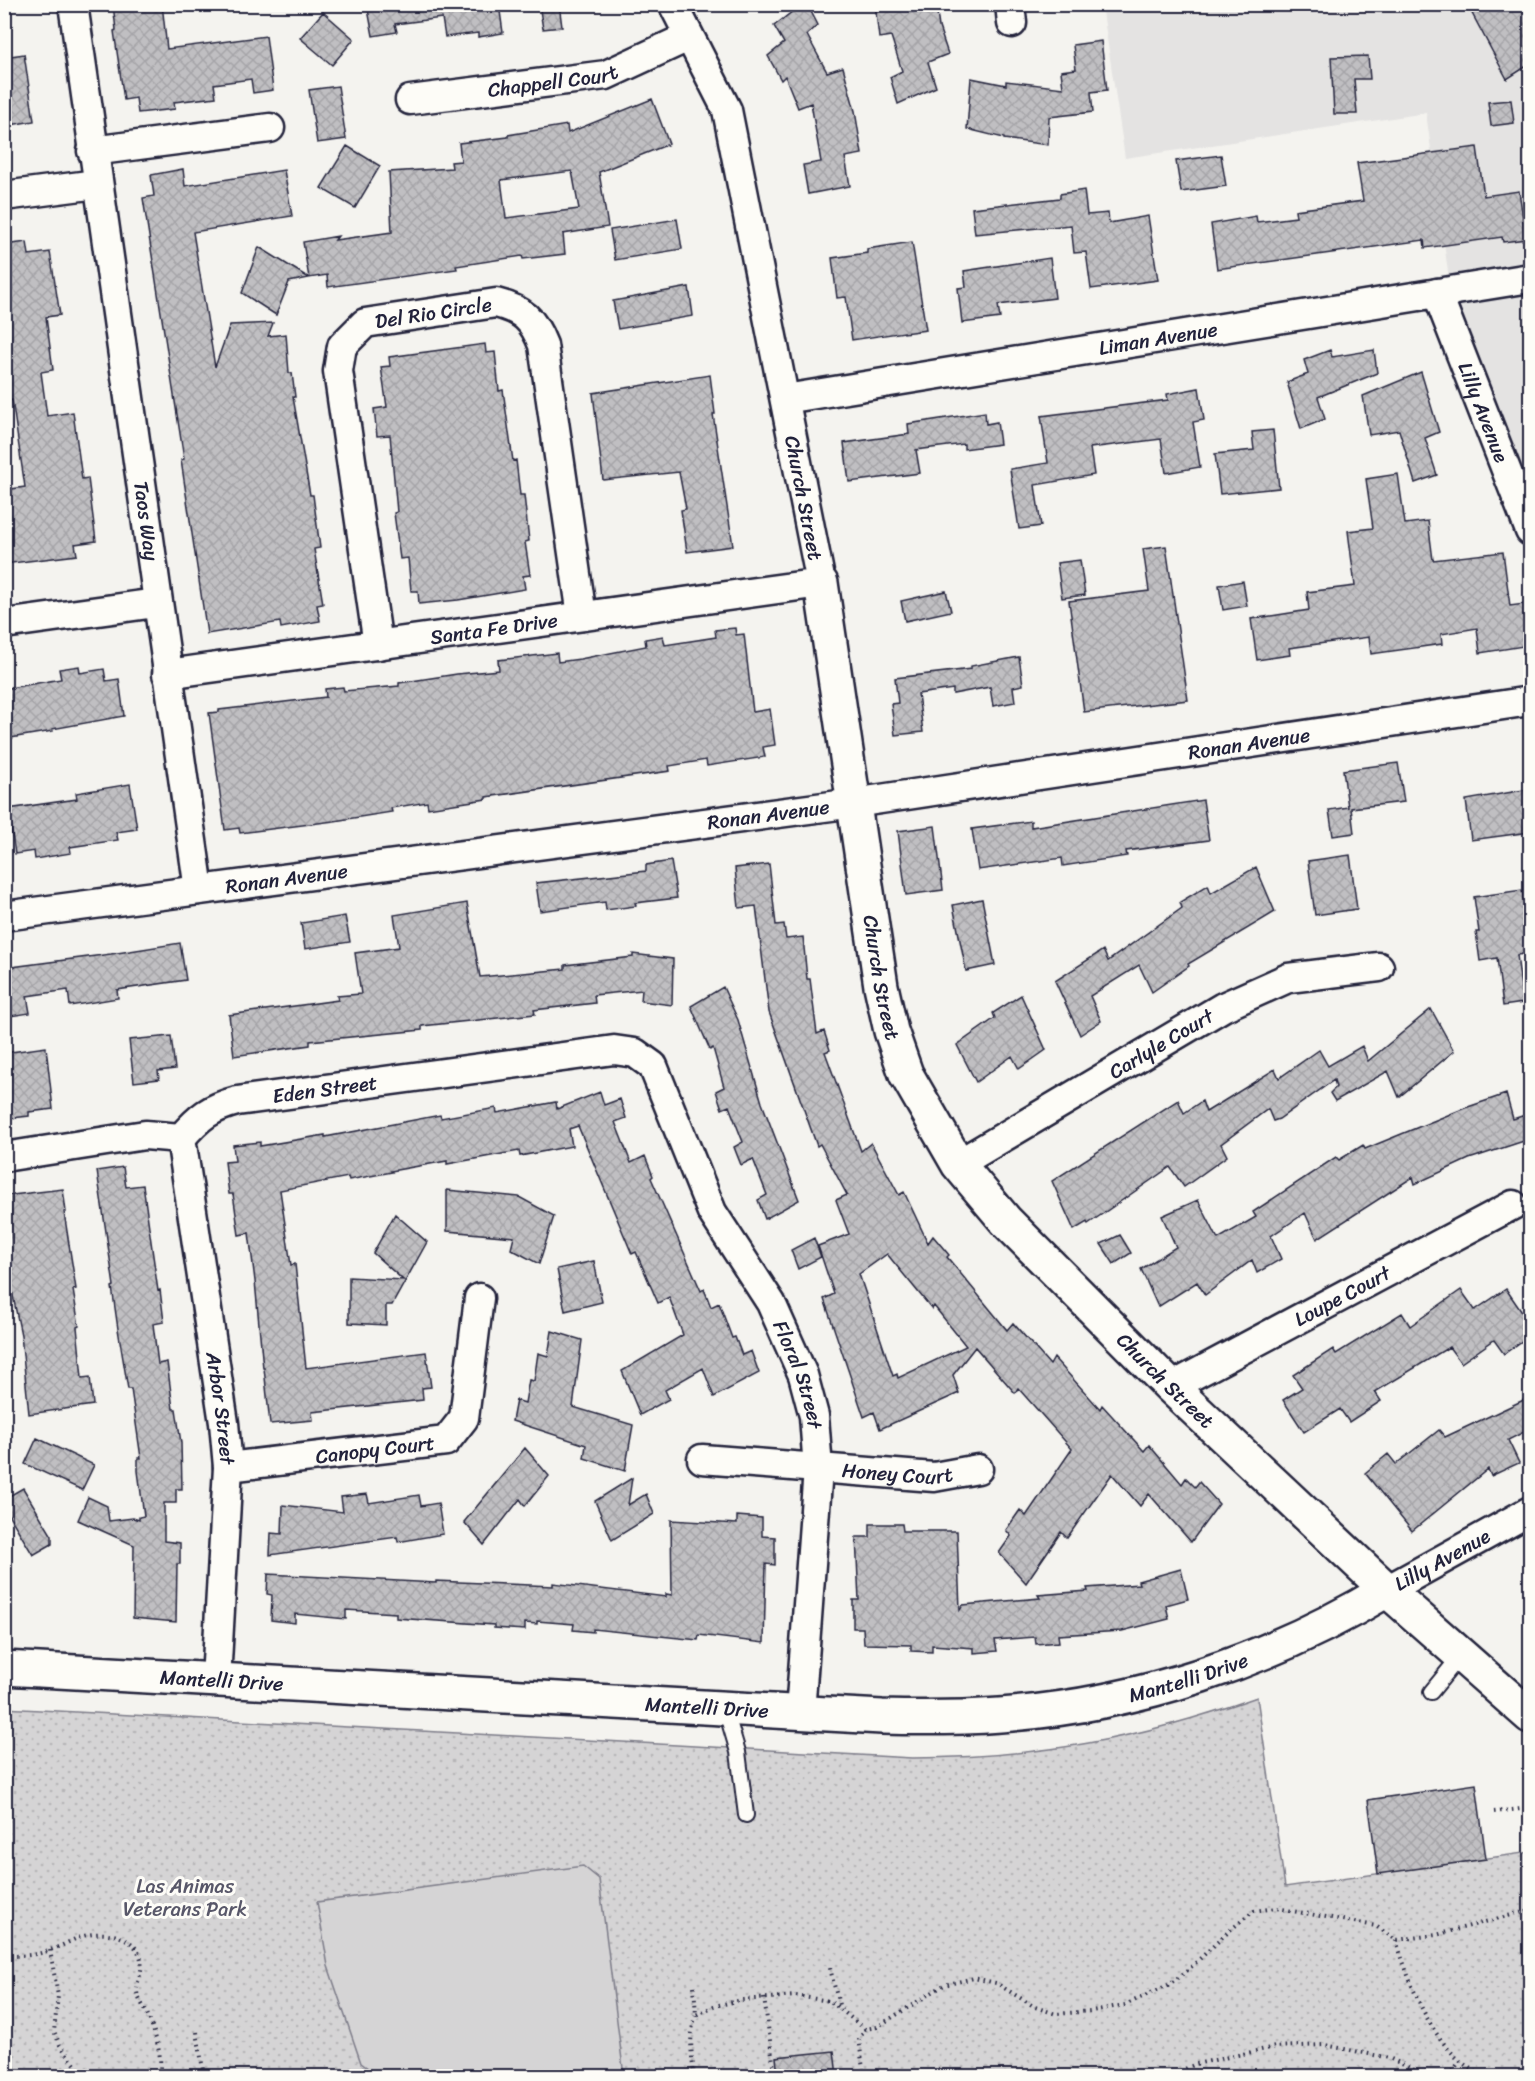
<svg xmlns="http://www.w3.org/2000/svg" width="1535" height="2081" font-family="Sriracha,sans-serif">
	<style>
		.built { fill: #e4e3e2 }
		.park { fill: url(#park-dots); stroke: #7c7b88; stroke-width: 1.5 }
		.pitch { fill: #d5d4d5; stroke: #7c7b88; stroke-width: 1.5 }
		.building { fill: url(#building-cross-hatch); stroke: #22223b; stroke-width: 1.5; fill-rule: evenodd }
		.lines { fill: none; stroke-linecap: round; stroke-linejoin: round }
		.service-casing { stroke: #22223b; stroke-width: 18 }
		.minor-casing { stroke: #22223b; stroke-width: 33 }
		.tertiary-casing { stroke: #22223b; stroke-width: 38 }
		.path { stroke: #22223b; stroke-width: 4; stroke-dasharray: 1.5 4.5; stroke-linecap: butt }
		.service { stroke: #fdfcf7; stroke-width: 14 }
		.minor { stroke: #fdfcf7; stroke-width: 28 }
		.tertiary { stroke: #fdfcf7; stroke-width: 33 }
		.labels { text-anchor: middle; stroke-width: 6; stroke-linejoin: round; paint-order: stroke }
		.street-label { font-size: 20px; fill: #22223b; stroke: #fdfcf7 }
		.park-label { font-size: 20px; fill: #585769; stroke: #fdfcf7 }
	</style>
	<defs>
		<pattern id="park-dots" width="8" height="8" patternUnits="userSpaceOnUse" patternTransform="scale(1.5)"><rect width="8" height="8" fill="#d5d4d5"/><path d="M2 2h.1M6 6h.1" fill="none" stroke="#b7b6b8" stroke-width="1.8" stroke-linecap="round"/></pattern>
		<pattern id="building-cross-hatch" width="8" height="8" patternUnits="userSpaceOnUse" patternTransform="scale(1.5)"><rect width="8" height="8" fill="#c0bfc2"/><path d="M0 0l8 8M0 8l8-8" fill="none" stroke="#a5a4a8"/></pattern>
	</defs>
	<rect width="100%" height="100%" fill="#f4f3ef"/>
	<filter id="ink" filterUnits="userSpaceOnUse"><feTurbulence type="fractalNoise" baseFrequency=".0167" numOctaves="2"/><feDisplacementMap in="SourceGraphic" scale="12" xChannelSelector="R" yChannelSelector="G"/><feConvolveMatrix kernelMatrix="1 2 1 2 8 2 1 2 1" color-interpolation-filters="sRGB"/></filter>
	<g filter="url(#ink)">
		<!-- built -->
		<path class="built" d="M1102,5H1530V497L1449,279L1426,113L1125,158Z"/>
		<!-- park -->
		<path class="park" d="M1257,1697L1285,1887L1530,1852V2076H5L4,1708L912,1758C1036,1758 1140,1739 1257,1697Z"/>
		<!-- pitch -->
		<path class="pitch" d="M583,1866L599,1879L624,2076H355L376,2074L361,2063L328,1966L317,1902Z"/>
		<!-- building -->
		<path class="building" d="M113,4H162L167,49L266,36L273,90L253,93L251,79L214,84L216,97L174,102L175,109L138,113L136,98L124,100L114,31L116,30Z
			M367,4H499L503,33L478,37V33L445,37L442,18L395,24L397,32L373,36Z
			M539,4H559L562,27L543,29Z
			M802,4H807L818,25L807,35L827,72L843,67L855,111L862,154L845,157L850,186L808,194L803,165L821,162L811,103L798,108L785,76L781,80L768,56L784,43L774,26Z
			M875,4H907L908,9L936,5L939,27L948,54L928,62L936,87L898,104L890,77L902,71L891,36L879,38Z
			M1467,4H1530V64L1507,79Z
			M323,12L354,39L332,65L300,38Z
			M1101,41L1107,90L1091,92L1093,112L1049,117L1048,145L1004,139V138L967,129L971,78L1006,85V81L1063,88L1061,71L1076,69L1073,45Z
			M24,54L34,121L4,126V57Z
			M1368,56L1370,79H1354L1357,114H1334L1331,57Z
			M338,86L346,139L317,143L309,90Z
			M652,99L669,144L599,172L608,227L563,234L565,254L523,259L522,256L456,266L457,269L328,287L327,275L309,278L303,242L338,236L335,240L392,232L389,172L452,168L451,162L461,161L459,143L508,137V135L567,125L568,133ZM572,171L579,209L506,218L501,180Z
			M1511,100L1514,123L1491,126L1488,102Z
			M347,146L380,166L355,208L321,188Z
			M1477,147L1484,196L1519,191L1526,239L1503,242L1502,237L1425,248L1424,240L1217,269L1211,224L1256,216L1257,222L1296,217L1295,210L1363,201L1357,163Z
			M1221,155L1226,186L1181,192L1176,161Z
			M183,169L185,186L284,170L292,216L193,232L215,367L230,325L273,323L268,336L286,334L289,373H292L295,397H293L310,495H313L320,548L314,549L323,604L317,605L320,621L281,628L280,622L207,634L181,460L184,459L143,198L154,196L151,175Z
			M1084,190L1087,215L1108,213L1109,223L1148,216L1158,280L1091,289L1086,252L1074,253L1071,225L975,234L972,208L1060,198V194Z
			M677,219L682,249L615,260L610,230Z
			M27,242L29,255L50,252L60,315L46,317L53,370L41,372L47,416L73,412L82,479L88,478L96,541L75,544L77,555L4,564V490L25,487L12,400L4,401V245Z
			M912,242L926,330L904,333V332L852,340L846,297L837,298L832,258L867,253V249Z
			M259,247L309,278L289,282L276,315L242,293Z
			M1050,258L1055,298L998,305L1000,318L962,323L958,288L966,287L964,271Z
			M689,287L693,316L618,329L613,301Z
			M485,344L486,353L495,352L499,391L503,390L513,461L516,460L520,495H524L529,541L525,542L530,575L523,576L525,589L458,600L419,604L418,591H411L408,558L400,559L394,513L397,512L390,435L377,436L374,409L387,407L381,367L390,366L389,357Z
			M1330,350L1332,357L1374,350L1377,373L1318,397L1325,419L1301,429L1287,382L1308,374L1304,360Z
			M1421,372L1439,432L1425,438L1437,475L1415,483L1399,430L1369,435L1363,396Z
			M710,375L715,414H713L733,546L687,552L681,510L686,509L679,472L603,480L593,393Z
			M1199,388L1204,420L1193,422L1200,467L1166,473L1161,439L1090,448L1094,475L1035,485L1041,526L1019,529L1010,469L1048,463L1041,416L1168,400L1167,394Z
			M985,412L986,424L997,422L1000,444L964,449V444L916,450L920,473L849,482L844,443L909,434L908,424Z
			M1273,430L1279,488L1220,494L1215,454L1254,450L1252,432Z
			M1398,474L1405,524L1428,521L1433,560L1503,552L1510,606L1524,604L1530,645L1480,653L1477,628L1441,634L1442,644L1421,647L1371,654L1369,637L1289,648L1290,655L1257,660L1251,619L1309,610L1307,592L1355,586L1348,531L1373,528L1366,479Z
			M1166,546L1188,700L1084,712L1069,601L1149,591L1143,549Z
			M1080,560L1085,595L1062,598L1057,563Z
			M1243,581L1247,606L1223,610L1219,585Z
			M946,591L951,611L905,621L901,601Z
			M735,628L736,635L744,634L753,712L770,709L775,745L763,747L765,757L707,766L706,760L669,766L670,771L486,797V799L428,808L427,802L391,808L392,812L334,821L240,833L239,828L225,830L209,713L219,712V710L326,697L325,689L343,687L344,691L399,686V683L457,674L499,670L498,660L557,653L558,662L580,659L646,646L645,639L663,636L665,645L716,637L715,630Z
			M1019,657L1023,685L1013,687L1015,702L993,706L990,687L953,694V689L918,694L923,732L895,735L891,704L898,703L895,678L971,669V666Z
			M79,666L80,673L104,669L106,681L119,679L124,716L52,729L53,731L4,739V689L61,679L59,669Z
			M1398,763L1404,802L1351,808L1354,833L1333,836L1329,810L1348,807L1343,770Z
			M130,784L137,829L116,832L118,840L70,847L71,853L35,859L34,851L15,854L8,809L77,799L76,793Z
			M1530,789V832L1471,840L1466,800Z
			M1203,800L1209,840L1126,851L1127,856L1063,866L1062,858L978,870L972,829L1031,821V827Z
			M935,826L943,890L906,895L898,831Z
			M1350,855L1357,909L1315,915L1308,861Z
			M671,861L677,898L635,903L636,906L606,910L605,902L540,911L536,883L646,871V865Z
			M769,864L776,925L784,924L786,939L803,937L807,979H810L817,1034L824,1031L830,1050L825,1052L861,1151L871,1143L899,1195L904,1192L928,1243L933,1236L949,1255L947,1257L1007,1330L1013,1323L1050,1365L1054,1358L1100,1409L1102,1405L1144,1451L1149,1445L1182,1484L1186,1478L1195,1487L1199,1482L1219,1504L1191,1542L1149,1494L1140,1506L1112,1474L1067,1538L1061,1532L1026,1583L999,1553L1011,1536L1006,1530L1020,1510L1026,1516L1072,1449L1018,1388L1015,1393L975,1347L953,1375L959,1393L880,1429L874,1412L864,1417L824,1299L834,1294L818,1246L849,1234L836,1200L847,1195L820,1144L817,1146L769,1012L756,906L739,908L735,868ZM887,1254L932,1309L934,1306L966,1346L898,1378L897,1374L893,1376L859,1274Z
			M1256,867L1275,912L1188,964L1189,966L1152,992L1139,965L1090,996L1101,1021L1080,1035L1055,981L1103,950L1108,961L1182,908L1180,902L1208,885L1211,893Z
			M1522,890L1528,928H1530V953L1517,955L1523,1003L1503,1006L1497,958L1480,961L1476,932H1479L1474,897Z
			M982,899L995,965L966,971L953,905Z
			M467,903L480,977L565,969V965L633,957V954L673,959L672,1005L641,1001L642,990L594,995L595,1003L534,1010L535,1014L422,1026V1030L310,1041V1045L234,1056L229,1015L338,1000L337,996L361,994L355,953L399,947L394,915Z
			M345,916L350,942L305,949L301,923Z
			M180,943L186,980L117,990L118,998L70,1006L68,990L27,996L30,1013L4,1017V968L111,954Z
			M723,987L738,1020L762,1103L799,1200L765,1219L758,1200L767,1195L753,1159L741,1165L734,1147L743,1142L729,1106L722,1109L716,1091L724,1087L713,1048L710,1050L691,1006Z
			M1021,995L1046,1050L1019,1069L1012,1056L976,1082L957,1045L995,1018L993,1013Z
			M1431,1009L1454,1051L1399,1097L1388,1071L1335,1101L1330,1093L1336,1087L1334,1080L1279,1119L1273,1121L1268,1109L1221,1144L1227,1156L1184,1187L1170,1167L1088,1224L1087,1222L1074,1230L1052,1181L1178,1100L1184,1113L1202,1101L1206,1112L1275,1069L1279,1078L1319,1050L1328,1066L1362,1046L1368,1061Z
			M171,1036L175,1069L158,1071L159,1079L134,1082L129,1040Z
			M46,1047L53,1109L29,1112V1116L4,1119V1053Z
			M600,1092L604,1105L620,1099L626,1118L615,1122L631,1163L645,1156L653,1176L651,1178L701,1291L704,1289L711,1307L719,1303L732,1338L735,1337L742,1355L751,1351L759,1373L714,1397L703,1368L665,1390L669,1399L640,1415L622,1371L683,1335L669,1297L658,1303L636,1252L632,1254L578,1126L569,1129L572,1146L520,1156L519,1151L447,1164V1161L391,1171L392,1172L349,1180L348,1177L280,1190L291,1265L295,1264L306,1368L426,1352L431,1387L422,1388L423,1400L312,1412L313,1420L270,1424L264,1368H263L255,1281L249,1233L239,1235L233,1194H229L225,1162L235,1161L233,1145L260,1142V1146L325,1135V1137L440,1115L441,1118L496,1108L497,1113L556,1102L557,1109Z
			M1506,1094L1513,1119L1525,1115L1530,1139L1469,1159L1415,1184L1413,1177L1317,1239L1305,1213L1271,1236L1281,1259L1257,1273L1252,1260L1205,1295L1197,1282L1158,1307L1141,1269L1176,1247L1162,1216L1198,1200L1218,1239L1256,1217L1253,1212L1336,1157L1339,1160L1363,1145L1365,1149L1465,1108Z
			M123,1167L126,1187L143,1185L158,1291L160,1290L164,1322L153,1324L158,1364L167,1362L173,1409H176L181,1443L182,1489H176V1503H164V1541L180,1543V1564H177L176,1622L133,1618L134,1545L78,1520L88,1497L107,1506L109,1521L133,1518L139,1520V1517L144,1516L138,1471V1458H141L131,1389H128L118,1329L112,1287L114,1286L97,1171Z
			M63,1189L66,1212H64L76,1289L73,1290L79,1326L77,1327L82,1378L90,1377L93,1405L29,1414L21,1335L13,1296L4,1226V1196Z
			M447,1190L519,1197L554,1216L539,1264L511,1249L514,1237L447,1231Z
			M395,1214L427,1242L392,1305H386V1325L349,1323V1277L403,1280L373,1253Z
			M1120,1235L1131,1253L1114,1264L1101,1244Z
			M814,1238L821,1257L798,1269L791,1250Z
			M594,1261L602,1302L565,1311L557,1269Z
			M1506,1289L1530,1324V1335L1504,1354L1494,1340L1461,1363L1449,1347L1375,1392L1381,1401L1349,1422L1340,1409L1304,1432L1283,1400L1302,1388L1293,1375L1333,1349L1336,1354L1402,1313L1410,1326L1461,1290L1475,1310Z
			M552,1331L582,1340L573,1407L633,1425L625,1471L584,1458L586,1445L512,1421L516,1400L525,1403L529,1380L534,1381L538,1353L548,1356Z
			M1530,1397V1429L1508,1440L1519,1463L1491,1476L1488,1469L1412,1531L1365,1473L1388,1454L1396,1464L1439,1430L1445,1437Z
			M37,1438L94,1465L82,1490L25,1464Z
			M525,1448L549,1476L525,1506L520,1499L484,1545L464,1522Z
			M632,1478L628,1505L646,1494L654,1514L612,1540L595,1501Z
			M23,1488L52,1536V1544L33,1555L4,1507V1499Z
			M367,1494L369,1503L419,1495L421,1506L438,1503L443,1534L398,1542L397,1537L270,1555L271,1533L282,1534L283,1505L343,1512L341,1497Z
			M737,1516L762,1518V1536L775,1537V1565L766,1564L764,1643L699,1635L698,1640L593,1629V1632L573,1630L574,1624L537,1621V1624L525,1623V1630L494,1628V1625L396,1618V1613L346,1610V1619L295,1614V1623L271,1620L272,1595L267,1594L268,1574L436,1583V1581L553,1586V1583L666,1597V1594L672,1595L671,1520L737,1524Z
			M870,1524H902L903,1531H957L960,1610L963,1605L1040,1598L1038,1595L1088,1591L1087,1588L1139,1584L1138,1581L1181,1569L1188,1599L1166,1605L1169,1619L1122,1631L1058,1635L1059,1642L1036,1644L1035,1637L995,1640L997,1651L974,1653V1648L932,1645V1652L911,1651V1645L864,1644L863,1628H853V1600H859L856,1537H870Z
			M1476,1784L1486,1859L1378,1874L1368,1800Z
			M834,2051L837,2076H778L776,2057Z"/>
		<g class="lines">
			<!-- service casing -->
			<g class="service-casing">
				<path id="service" d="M1431,1692L1461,1655
					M725,1708L738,1752L746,1815"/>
			</g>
			<!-- minor casing -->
			<g class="minor-casing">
				<g id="minor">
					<path id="s1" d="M73,4L199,890"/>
					<path d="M1010,4L1012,23"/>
					<path id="s2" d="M410,100L606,75L688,37"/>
					<path d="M92,151L270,128"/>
					<path d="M4,196L97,184"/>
					<path id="s3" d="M1437,293L1530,531"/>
					<path id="s4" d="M785,399L1530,278"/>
					<path d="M4,624L156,603"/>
					<path id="s5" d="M378,645L338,371L342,346L365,323L496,303C523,310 533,319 543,345L582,616"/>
					<path id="s6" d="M167,674L821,583L727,110L673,4"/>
					<path id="s7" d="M4,916L854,803L1530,701"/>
					<path id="s8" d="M181,1138L224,1423L228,1467L216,1680"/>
					<path id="s9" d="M4,1157L145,1135L181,1138C199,1117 210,1108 237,1101L614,1050L635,1053L653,1066L712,1212L771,1303L803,1375L814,1416L818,1469L800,1713"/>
					<path id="s10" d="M958,1164L1223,1007L1288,978L1379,967"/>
					<path id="s11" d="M1171,1387L1513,1205"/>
					<path id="s12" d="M702,1459L934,1477L978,1469"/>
					<path id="s13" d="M228,1467L446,1441L464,1418L479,1298"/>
					<path id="s14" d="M1387,1590L1530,1511"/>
				</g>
			</g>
			<!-- tertiary casing -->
			<g class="tertiary-casing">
				<g id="tertiary">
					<path id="s15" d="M821,583L881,986L891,1031L906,1074L958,1164L1006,1221L1171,1387L1387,1590L1530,1716"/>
					<path id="s16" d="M4,1668L882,1717C921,1718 961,1718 1000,1715C1137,1705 1269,1661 1387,1590"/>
				</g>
			</g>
			<!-- path -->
			<path class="path" d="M1494,1812L1530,1808
				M1396,1940C1410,1983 1425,2028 1459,2060C1466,2066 1474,2071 1482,2076
				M50,1950L58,1996L54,2031L60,2045L84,2076
				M4,1956C20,1956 35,1956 50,1950C60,1947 70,1941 80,1937C100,1930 132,1933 140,1956C145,1970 136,1980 137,1992C138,1999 144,2007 147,2013C154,2031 164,2058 159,2076
				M830,1968L840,2009
				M694,1986L696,2015L714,2006L742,2000L796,1996L830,2001L865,2029L877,2027L944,1985L974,1978L996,1983L1035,2007L1056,2014L1091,2011L1125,2005L1168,1985L1188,1970L1229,1931L1254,1911L1276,1908L1376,1926L1396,1940L1436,1935L1530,1910
				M764,1998L775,2076
				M197,2032L204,2076
				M694,2076C692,2055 688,2036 696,2015
				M864,2076L859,2040L865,2029
				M1169,2076L1196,2064L1275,2047L1325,2045L1389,2058L1427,2076
				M1449,2076L1460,2061"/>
			<!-- service -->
			<use href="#service" class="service"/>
			<!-- minor -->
			<use href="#minor" class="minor"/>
			<!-- tertiary -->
			<use href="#tertiary" class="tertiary"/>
		</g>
	</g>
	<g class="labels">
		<!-- street labels -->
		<g class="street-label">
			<text dy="7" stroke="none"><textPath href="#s2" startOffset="144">Chappell Court</textPath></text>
			<text dy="7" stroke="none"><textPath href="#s5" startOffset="404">Del Rio Circle</textPath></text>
			<text dy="7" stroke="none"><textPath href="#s4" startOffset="378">Liman Avenue</textPath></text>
			<text dy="7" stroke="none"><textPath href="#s3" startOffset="128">Lilly Avenue</textPath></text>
			<text transform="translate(804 498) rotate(79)" y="7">Church Street</text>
			<text dy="7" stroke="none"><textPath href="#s1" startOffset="522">Taos Way</textPath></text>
			<text dy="7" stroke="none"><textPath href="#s6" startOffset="330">Santa Fe Drive</textPath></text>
			<text dy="7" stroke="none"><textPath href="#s7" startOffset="1257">Ronan Avenue</textPath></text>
			<text dy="7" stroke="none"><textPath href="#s7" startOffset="771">Ronan Avenue</textPath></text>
			<text dy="7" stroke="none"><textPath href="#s7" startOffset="285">Ronan Avenue</textPath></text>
			<text dy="7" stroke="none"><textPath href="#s15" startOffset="399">Church Street</textPath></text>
			<text dy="7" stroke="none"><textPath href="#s10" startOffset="236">Carlyle Court</textPath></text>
			<text dy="7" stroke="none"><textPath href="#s9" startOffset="336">Eden Street</textPath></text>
			<text dy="7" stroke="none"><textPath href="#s11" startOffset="194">Loupe Court</textPath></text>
			<text dy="7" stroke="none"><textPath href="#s9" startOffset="1014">Floral Street</textPath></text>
			<text dy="7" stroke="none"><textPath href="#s15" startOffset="903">Church Street</textPath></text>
			<text dy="7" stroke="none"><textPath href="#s8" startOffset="273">Arbor Street</textPath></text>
			<text dy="7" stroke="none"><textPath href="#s13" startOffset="148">Canopy Court</textPath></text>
			<text dy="7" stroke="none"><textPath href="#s12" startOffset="196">Honey Court</textPath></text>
			<text dy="7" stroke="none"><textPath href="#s14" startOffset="63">Lilly Avenue</textPath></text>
			<text dy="7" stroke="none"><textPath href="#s16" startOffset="1190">Mantelli Drive</textPath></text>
			<text dy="7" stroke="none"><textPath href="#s16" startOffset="218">Mantelli Drive</textPath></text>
			<text dy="7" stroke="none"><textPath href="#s16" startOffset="704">Mantelli Drive</textPath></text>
		</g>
		<!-- park labels -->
		<g class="park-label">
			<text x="185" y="1893">Las Animas<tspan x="185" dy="23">Veterans Park</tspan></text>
		</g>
	</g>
	<!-- margin -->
	<rect width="1535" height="2081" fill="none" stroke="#fdfcf7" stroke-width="24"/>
	<rect x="12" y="12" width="1511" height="2057" fill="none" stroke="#22223b" stroke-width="2" filter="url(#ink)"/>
</svg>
